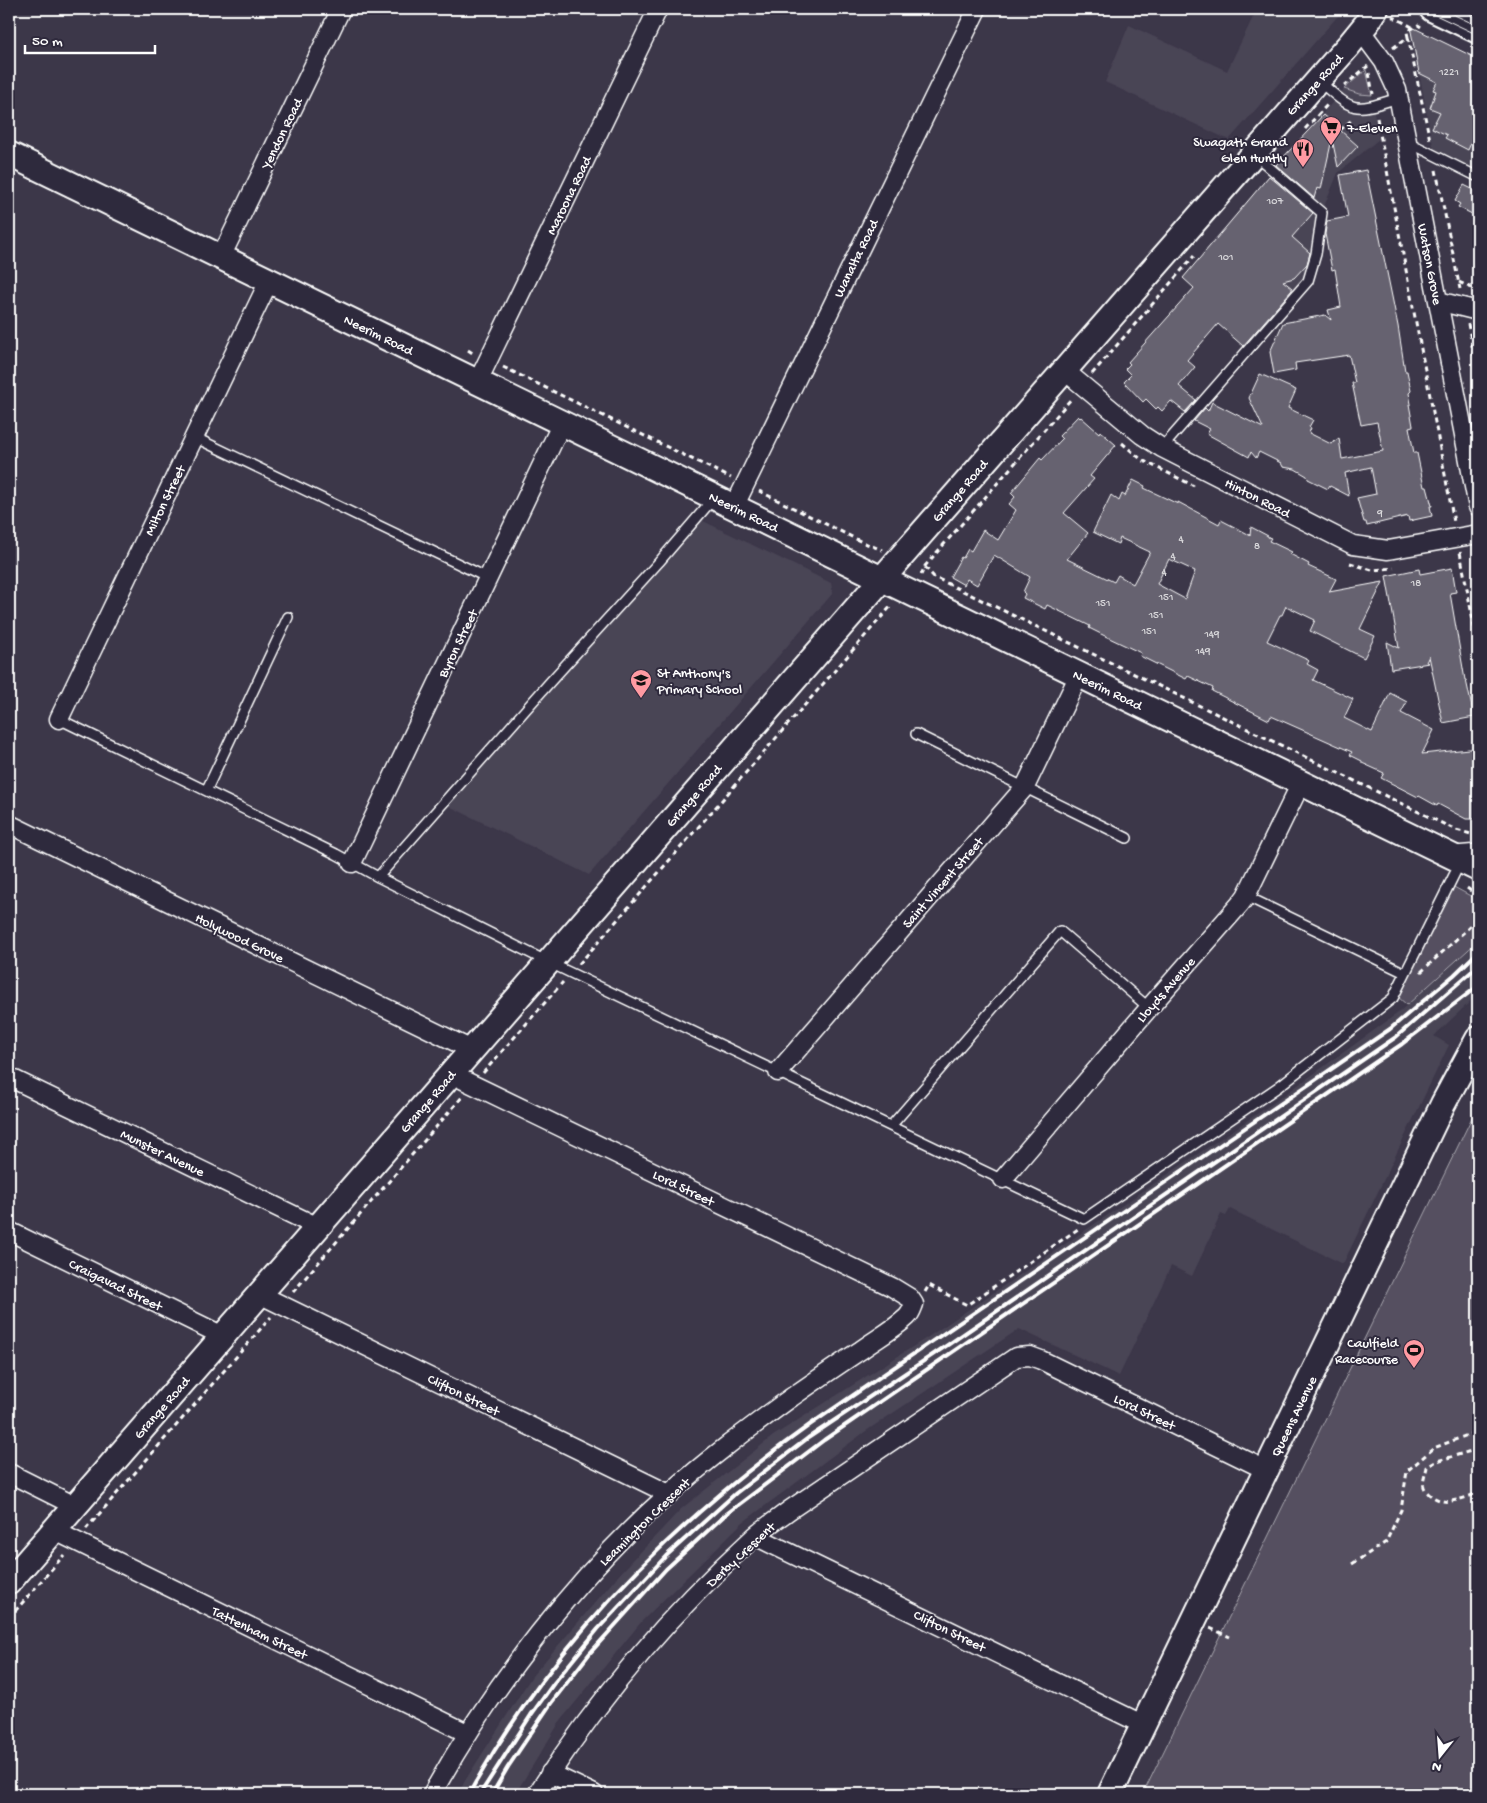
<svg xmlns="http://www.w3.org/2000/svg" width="1487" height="1803" font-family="'Gochi Hand',sans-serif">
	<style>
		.built { fill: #494455 }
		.green { fill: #555060; stroke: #aaa8b0 }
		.building { fill: #666270; stroke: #fff; fill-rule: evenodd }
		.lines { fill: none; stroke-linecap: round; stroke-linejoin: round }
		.lane-casing { stroke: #fff; stroke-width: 12 }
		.street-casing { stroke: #fff; stroke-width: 21 }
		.secondary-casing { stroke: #fff; stroke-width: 28 }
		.path { stroke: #fff; stroke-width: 3; stroke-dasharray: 5 4; stroke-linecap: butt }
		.lane { stroke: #2f2a3d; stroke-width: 9 }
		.street { stroke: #2f2a3d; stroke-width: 18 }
		.secondary { stroke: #2f2a3d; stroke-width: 24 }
		.tram { stroke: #fff; stroke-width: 1 }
		.rail { stroke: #fff; stroke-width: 4 }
		.labels { text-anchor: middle; stroke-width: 4; stroke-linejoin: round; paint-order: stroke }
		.number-label { font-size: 11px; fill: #d9d8db }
		.street-label { font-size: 14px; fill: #fff; stroke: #2f2a3d }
		.poi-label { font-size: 14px; fill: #fff; stroke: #2f2a3d; text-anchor: start }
	</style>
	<rect width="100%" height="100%" fill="#3c3749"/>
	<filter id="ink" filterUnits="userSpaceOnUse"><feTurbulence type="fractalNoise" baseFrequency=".02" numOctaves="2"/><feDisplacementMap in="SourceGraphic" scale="10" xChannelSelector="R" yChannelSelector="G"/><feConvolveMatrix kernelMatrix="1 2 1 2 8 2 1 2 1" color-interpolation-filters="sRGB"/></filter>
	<g filter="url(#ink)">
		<!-- built -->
		<path class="built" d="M1257,9H1344L1229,140L1105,82L1129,25L1227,71Z
			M1418,30L1478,59V172L1434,151L1412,35Z
			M1366,70L1379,139L1338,173L1323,209L1308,281L1273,315L1201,254L1344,89Z
			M697,518L831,583L833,593L589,875L447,805Z
			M1478,941V994L1434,1036L1449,1045L1343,1264L1230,1209L1226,1216L1221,1214L1192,1276L1171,1266L1119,1376L1019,1329L866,1431L742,1523L642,1621L561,1720L515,1794H458L466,1779L532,1676L616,1578L681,1509L773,1436L928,1337L1276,1101L1398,1013Z"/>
		<!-- green -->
		<path class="green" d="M1366,70L1372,95L1359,94L1344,89Z
			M1452,886L1478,900V941L1407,1005L1398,997Z
			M1478,1105V1794H1143Z"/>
		<!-- building -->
		<path class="building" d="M1410,26L1478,59V127L1468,150L1445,138L1447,135L1432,128L1440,112L1430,108L1436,91L1433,90L1437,82L1419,73Z
			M1323,115L1358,146L1338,167L1332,139L1321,189L1317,188L1314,198L1276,165Z
			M1366,170L1398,326L1405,371H1407L1411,391L1409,393L1411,404H1409L1413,426L1409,427L1414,453H1417L1424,487H1427L1432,506H1430L1432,516L1409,521L1408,516L1367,526L1366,522H1364L1357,498L1376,494L1371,467L1345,473L1349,496L1330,486L1328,489L1308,479L1307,476L1295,469L1283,467L1281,463L1259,452L1256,458L1251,452L1249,457L1207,434L1210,429L1194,421L1205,408L1208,411L1212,402L1263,428L1249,398L1260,374L1296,390L1288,408L1313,420L1309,427L1311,428L1309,433L1331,444L1339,438L1342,459L1383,451L1377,422L1361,425L1352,383H1355L1349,355L1295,363L1296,370L1274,374L1270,352L1283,323L1325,315L1331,320L1328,310L1341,307L1335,269L1332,270L1325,234L1327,221L1348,217L1340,175Z
			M1269,176L1313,213L1292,237L1310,253L1307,264L1294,278L1283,281L1292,288V290L1243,346L1218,324L1187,360L1195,367L1179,386L1196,400L1185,412L1171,401L1162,411L1158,407L1156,409L1146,399L1143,402L1124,382L1131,375L1125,369L1130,364L1128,362L1194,288L1183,278Z
			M1464,185L1478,192V217L1458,207L1460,204L1455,201Z
			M1078,416L1080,418L1081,417L1099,433L1100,431L1116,445L1090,476L1094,479L1064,513L1088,533L1067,559L1114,582L1118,575L1133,584L1150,552L1120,538L1118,544L1093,532L1111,495L1119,501L1122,494L1125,496L1133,480L1145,486L1144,488L1178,504V502L1219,524L1221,520L1250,535L1251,527L1268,536V537L1271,538L1269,541L1292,552L1290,554L1309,564L1308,566L1336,579L1329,592L1383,582L1360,629L1375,636L1364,658L1310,631L1315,620L1286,606L1282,615H1280L1267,641L1308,660L1309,661L1307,664L1318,670L1313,680L1353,699L1344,718L1372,732L1390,693L1407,702L1401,713L1434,730L1422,754L1478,748V819H1466L1438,804L1437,806L1419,796L1418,797L1381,778L1384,773L1362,763V761L1350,755L1352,752L1271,716L1269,720L1212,691L1213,688L1188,676L1186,679L1140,656L1141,653L1105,636L1089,628L1090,626L1047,605L1045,609L1023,598L1025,594L1023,592L1030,577L994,555L977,585L967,579L964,585L950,577L961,557L963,558L968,549L971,551L983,530L998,540L1016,510L1009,504L1015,497L1011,493L1040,458L1042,460L1062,439L1059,436ZM1169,559L1195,571L1185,599L1157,584Z
			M1452,568L1456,592L1450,593L1465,680H1466L1474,717L1443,723L1429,656L1426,662L1429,663L1391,669L1387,642L1399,648L1386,576L1419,569L1420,574Z"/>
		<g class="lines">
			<!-- lane casing -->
			<g class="lane-casing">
				<path id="lane" d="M1319,81C1355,113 1353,112 1398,98
					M1408,142L1478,177
					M194,437L488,578
					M1162,448L1308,281L1316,254L1322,213L1255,155
					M59,719L336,854L378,877L548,962L1084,1219L1278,1087L1393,998L1456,871
					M916,734L1127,838
					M207,789L288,617
					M1455,851L1478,849
					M378,877L550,682L659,562L713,499
					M1246,896L1405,973
					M891,1126L1060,931L1149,1008"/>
			</g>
			<!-- street casing -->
			<g class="street-casing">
				<path id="street" d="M1361,31L1384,62L1397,90L1478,507
					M221,257L341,9
					M1438,301L1478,311
					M1064,370L1142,435L1162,448L1353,545L1388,550L1478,534
					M478,381L658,9
					M734,507L977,9
					M59,719L269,281
					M9,824L472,1050
					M352,863L562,423
					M778,1072L1025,787L1079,675
					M9,1077L318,1227
					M1003,1179L1149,1008L1240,904L1246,896L1301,783
					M9,1231L223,1336
					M259,1294L669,1494
					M9,1473L75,1506
					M53,1530L467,1733
					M755,1536L1144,1725
					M550,1773L594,1794
					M432,1794C491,1687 578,1574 670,1493C709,1458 750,1428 792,1397C815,1381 838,1365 861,1350C876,1339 893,1330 907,1317C911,1313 912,1309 914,1304L910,1298L892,1287L451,1074
					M537,1794C597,1700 672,1612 754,1537C765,1527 779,1518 791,1509L1016,1357L1030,1356L1041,1360L1266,1470"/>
			</g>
			<!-- secondary casing -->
			<g class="secondary-casing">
				<path id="secondary" d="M1432,9L1478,31
					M9,154L1478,869
					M9,1582L901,557L1349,45L1367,23L1376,9
					M1110,1794L1443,1104L1478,1039"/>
			</g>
			<!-- path -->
			<path class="path" d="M1392,16L1414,28
				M1408,37L1430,140
				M1393,48L1408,37L1407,32L1418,25L1421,27
				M1369,73L1373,94
				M1344,86L1368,66
				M1377,118L1454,522
				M1305,129L1328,104
				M1340,130L1353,119
				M1436,170L1460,289
				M1459,282L1478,291
				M1468,324L1478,377
				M468,350L474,354
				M503,367L731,478
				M1092,374L1194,256
				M1122,443L1142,460L1194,486
				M759,491L862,542L882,550
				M1460,552L1478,647
				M1350,563L1372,570L1394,568
				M925,567L934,577L1456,830L1475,835
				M921,575L925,566L1072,398
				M1467,888L1478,896
				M579,964L892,605
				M1421,972L1478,919
				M483,1073L563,982
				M293,1292L463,1096
				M925,1292L929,1285L967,1305L1078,1229
				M1478,1449L1437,1461L1427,1467C1426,1473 1422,1481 1424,1487C1428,1497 1442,1503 1451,1501C1460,1500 1470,1496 1478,1493
				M86,1529L271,1317
				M1352,1564L1386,1542L1401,1510L1407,1471L1434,1448L1478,1431
				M9,1618L64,1555
				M1210,1628L1230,1637"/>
			<!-- lane -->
			<use href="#lane" class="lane"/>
			<!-- street -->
			<use href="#street" class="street"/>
			<!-- secondary -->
			<use href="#secondary" class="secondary"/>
			<!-- tram -->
			<path class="tram" d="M1423,9L1478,35
				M1442,9L1478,26"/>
			<!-- rail -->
			<path class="rail" d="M469,1794C551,1645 673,1522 811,1424L1390,1029L1454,975L1478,952
				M480,1794L531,1715L554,1683L598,1629L666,1556L736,1493L808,1438L949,1344L1396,1037L1478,966
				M492,1794L508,1767L552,1702L590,1653L666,1569L725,1515L824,1440L1402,1044L1478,986"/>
		</g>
	</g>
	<!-- icons -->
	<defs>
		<g id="supermarket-pin" transform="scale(1.125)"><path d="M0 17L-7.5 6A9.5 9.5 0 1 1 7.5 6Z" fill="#ff9aa2" stroke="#2f2a3d"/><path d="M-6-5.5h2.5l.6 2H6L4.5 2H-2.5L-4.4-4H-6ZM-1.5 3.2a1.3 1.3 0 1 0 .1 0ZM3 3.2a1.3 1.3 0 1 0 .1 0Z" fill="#111"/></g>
		<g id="restaurant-pin" transform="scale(1.125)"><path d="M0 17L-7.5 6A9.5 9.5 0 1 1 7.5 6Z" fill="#ff9aa2" stroke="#2f2a3d"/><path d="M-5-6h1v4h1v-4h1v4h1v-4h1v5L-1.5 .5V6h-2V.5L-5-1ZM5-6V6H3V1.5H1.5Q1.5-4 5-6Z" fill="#111"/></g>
		<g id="school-pin" transform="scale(1.125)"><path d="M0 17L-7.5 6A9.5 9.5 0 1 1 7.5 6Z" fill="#ff9aa2" stroke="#2f2a3d"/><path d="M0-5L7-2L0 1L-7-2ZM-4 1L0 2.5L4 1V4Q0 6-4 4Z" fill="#111"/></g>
		<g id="stadium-pin" transform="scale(1.125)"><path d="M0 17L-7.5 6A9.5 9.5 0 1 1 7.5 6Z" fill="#ff9aa2" stroke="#2f2a3d"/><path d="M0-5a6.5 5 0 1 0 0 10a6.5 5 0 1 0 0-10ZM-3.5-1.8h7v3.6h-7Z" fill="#111"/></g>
	</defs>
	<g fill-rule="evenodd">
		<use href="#supermarket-pin" x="1331" y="127"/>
		<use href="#restaurant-pin" x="1303" y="149"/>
		<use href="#school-pin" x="641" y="680"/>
		<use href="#stadium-pin" x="1414" y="1350"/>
	</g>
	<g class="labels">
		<!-- number labels -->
		<g class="number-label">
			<text x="1449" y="75">1221</text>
			<text x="1275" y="204">107</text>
			<text x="1226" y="260">101</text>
			<text x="1380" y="516">9</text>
			<text x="1181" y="542">4</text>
			<text x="1257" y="549">8</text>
			<text x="1173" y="559">4</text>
			<text x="1164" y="575">4</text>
			<text x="1416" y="586">18</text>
			<text x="1166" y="600">151</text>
			<text x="1103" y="606">151</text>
			<text x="1156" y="618">151</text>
			<text x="1149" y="634">151</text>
			<text x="1212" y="637">149</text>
			<text x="1203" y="654">149</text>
		</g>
		<!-- street labels -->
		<g class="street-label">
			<text transform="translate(1314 84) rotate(-48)" y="5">Grange Road</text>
			<text transform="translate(281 133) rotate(-64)" y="5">Yendon Road</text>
			<text transform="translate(568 195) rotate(-64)" y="5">Maroona Road</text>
			<text transform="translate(855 258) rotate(-64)" y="5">Wanalta Road</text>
			<text transform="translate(1431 264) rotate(79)" y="5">Watson Grove</text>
			<text transform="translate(379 334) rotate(26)" y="5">Neerim Road</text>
			<text transform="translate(959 490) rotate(-49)" y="5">Grange Road</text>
			<text transform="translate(1258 497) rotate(27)" y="5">Hinton Road</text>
			<text transform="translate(164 500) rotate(-64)" y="5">Milton Street</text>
			<text transform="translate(744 511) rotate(26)" y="5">Neerim Road</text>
			<text transform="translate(457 643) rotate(-64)" y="5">Byron Street</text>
			<text transform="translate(1108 689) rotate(26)" y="5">Neerim Road</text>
			<text transform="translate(693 795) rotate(-49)" y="5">Grange Road</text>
			<text transform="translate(942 882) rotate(-49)" y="5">Saint Vincent Street</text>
			<text transform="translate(240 937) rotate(26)" y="5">Holywood Grove</text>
			<text transform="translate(1165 989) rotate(-49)" y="5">Lloyds Avenue</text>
			<text transform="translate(427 1101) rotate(-49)" y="5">Grange Road</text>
			<text transform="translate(163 1152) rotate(26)" y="5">Munster Avenue</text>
			<text transform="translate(684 1187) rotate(26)" y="5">Lord Street</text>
			<text transform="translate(116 1284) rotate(26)" y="5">Craigavad Street</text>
			<text transform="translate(464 1394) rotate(26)" y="5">Clifton Street</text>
			<text transform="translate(161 1407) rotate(-49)" y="5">Grange Road</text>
			<text transform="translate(1145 1411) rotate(26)" y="5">Lord Street</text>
			<text transform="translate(1293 1416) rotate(-64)" y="5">Queens Avenue</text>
			<text transform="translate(644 1521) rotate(-44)" y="5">Leamington Crescent</text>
			<text transform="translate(740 1554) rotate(-43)" y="5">Derby Crescent</text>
			<text transform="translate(950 1630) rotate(26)" y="5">Clifton Street</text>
			<text transform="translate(260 1632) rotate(26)" y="5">Tattenham Street</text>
		</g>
		<!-- poi labels -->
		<g class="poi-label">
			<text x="1347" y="132">7-Eleven</text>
			<text x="1287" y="146" text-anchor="end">Swagath Grand<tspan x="1287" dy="16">Glen Huntly</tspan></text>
			<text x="657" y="677">St Anthony's<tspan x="657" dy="16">Primary School</tspan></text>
			<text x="1398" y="1347" text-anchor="end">Caulfield<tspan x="1398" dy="16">Racecourse</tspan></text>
		</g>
	</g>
	<!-- margin -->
	<rect width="1487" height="1803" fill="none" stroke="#2f2a3d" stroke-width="30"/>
	<rect x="15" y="15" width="1457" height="1773" fill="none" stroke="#fff" stroke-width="2" filter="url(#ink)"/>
	<!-- north arrow -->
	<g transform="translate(1440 1756) rotate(197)" stroke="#2f2a3d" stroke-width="4" paint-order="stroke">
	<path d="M0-4L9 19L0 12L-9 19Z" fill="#ffffff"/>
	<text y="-8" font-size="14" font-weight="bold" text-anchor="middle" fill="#ffffff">N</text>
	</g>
	<!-- scale -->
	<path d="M25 45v8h130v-8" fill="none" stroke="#ffffff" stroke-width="2.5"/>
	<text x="32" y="45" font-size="15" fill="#ffffff" stroke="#2f2a3d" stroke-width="4" paint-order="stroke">50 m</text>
</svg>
